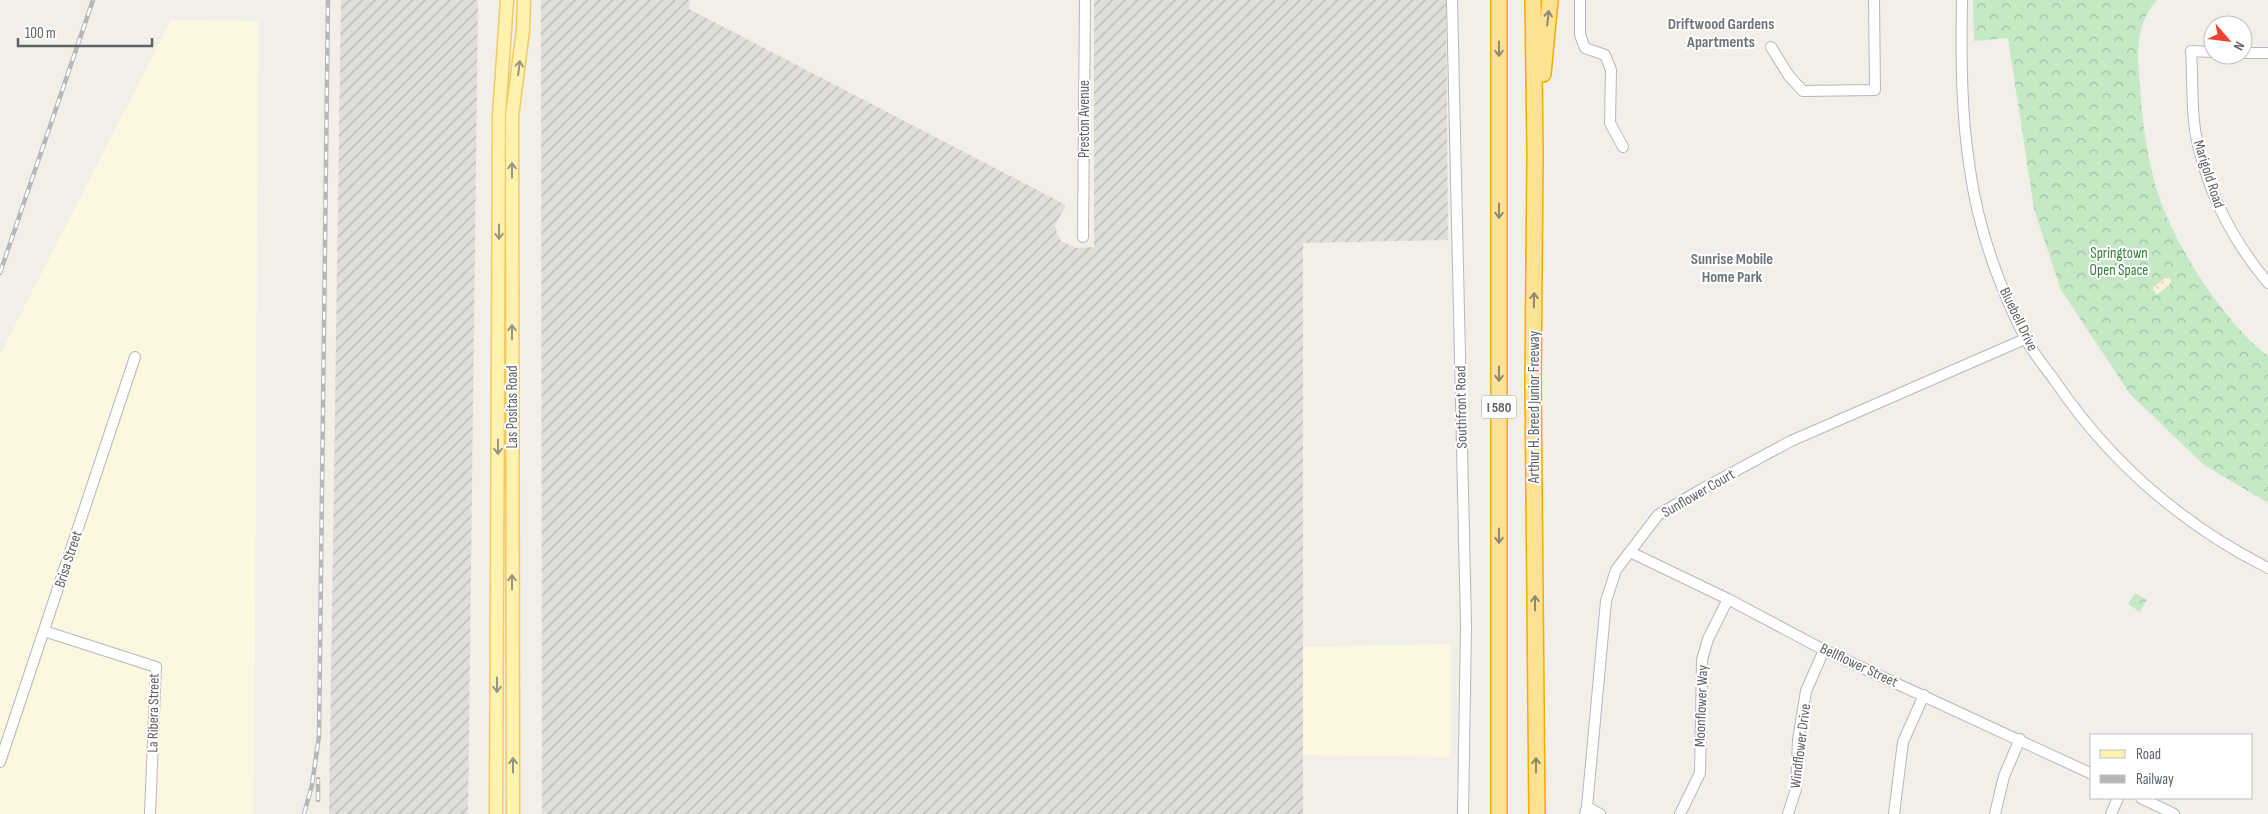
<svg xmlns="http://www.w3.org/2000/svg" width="2268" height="814" font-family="'Sofia Sans Condensed',sans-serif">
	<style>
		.commercial { fill: #fef7e0 }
		.industrial { fill: url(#industrial-furrows) }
		.forest { fill: url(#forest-crowns) }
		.sand { fill: url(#sand-dots) }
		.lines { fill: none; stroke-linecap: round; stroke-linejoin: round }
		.minor-casing { stroke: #b5b8bc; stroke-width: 12 }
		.major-casing { stroke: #f2c960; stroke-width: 15 }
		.highway-casing { stroke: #f9ab00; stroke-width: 18 }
		.minor { stroke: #fff; stroke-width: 10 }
		.major { stroke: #fff2af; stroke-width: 12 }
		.highway { stroke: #fde293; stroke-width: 15 }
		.rail-casing { stroke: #b6b7b8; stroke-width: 4.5 }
		.rail { stroke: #fff; stroke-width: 2.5; stroke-dasharray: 8; stroke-linecap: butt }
		.oneway { stroke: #8e8975 }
		.oneway2 { stroke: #979581 }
		.labels { text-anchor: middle; stroke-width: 4; stroke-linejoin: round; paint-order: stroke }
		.shield { fill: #fff; stroke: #8f9295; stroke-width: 1 }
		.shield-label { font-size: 14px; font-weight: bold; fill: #5f6368 }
		.street-label { font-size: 15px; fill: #5f6368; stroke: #fff }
		.park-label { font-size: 15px; fill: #348238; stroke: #fff }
		.neighbourhood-label { font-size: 16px; font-weight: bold; fill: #70757a; stroke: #fff }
	</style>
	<defs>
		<pattern id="industrial-furrows" width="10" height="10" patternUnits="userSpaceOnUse" patternTransform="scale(1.25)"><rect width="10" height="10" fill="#e0deda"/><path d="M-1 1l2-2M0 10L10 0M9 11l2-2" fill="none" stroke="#b9b8b5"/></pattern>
		<pattern id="forest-crowns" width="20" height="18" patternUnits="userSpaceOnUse" patternTransform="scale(1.25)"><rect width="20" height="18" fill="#c5e8c5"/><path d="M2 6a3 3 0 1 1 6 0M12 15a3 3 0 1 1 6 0" fill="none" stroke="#a3c0a4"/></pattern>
		<pattern id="sand-dots" width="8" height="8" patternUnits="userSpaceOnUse" patternTransform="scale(1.25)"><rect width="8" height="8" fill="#fbf3d9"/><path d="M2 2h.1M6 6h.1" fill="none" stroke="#cec8b4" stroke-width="1.8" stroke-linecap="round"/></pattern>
	</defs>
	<rect width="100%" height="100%" fill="#f1efe8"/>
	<!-- commercial -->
	<path class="commercial" d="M171,20L258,21L254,814H0V355Z
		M1450,644V757L1303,755V647Z"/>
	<!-- industrial -->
	<path class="industrial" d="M341,0H478L468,814H329Z
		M541,0H690L689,9L1066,205L1055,225L1057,233L1061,241L1076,248L1094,247V0H1446L1448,240L1303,243V814H542Z"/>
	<!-- forest -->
	<path class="forest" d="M1973,0H2157C2135,23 2137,57 2140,86C2142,118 2146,149 2154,180C2168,236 2222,321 2268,356V503L2204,465L2130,394L2061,290L2034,209L2008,38L1974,41Z
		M2135,593L2147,600L2140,612L2128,604Z"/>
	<!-- sand -->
	<path class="sand" d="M2168,276L2171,280L2169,286L2156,295L2153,288Z"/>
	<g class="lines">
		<!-- minor casing -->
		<g class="minor-casing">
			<path id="minor" d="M1452,0L1466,625L1463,814
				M1580,0V35L1585,48L1605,55L1611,70L1610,123L1623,147
				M1962,0C1961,57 1961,113 1970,170C1978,227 1999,286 2025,338C2033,353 2045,367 2055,381C2110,462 2181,524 2268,568
				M1771,47L1789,76L1803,91L1875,90L1874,0
				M2213,52L2191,51C2193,79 2191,109 2196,136C2207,191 2233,241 2268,283
				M2243,53H2268
				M1083,237L1085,0
				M1630,552L1728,599L1824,650L2092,774
				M44,631L156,667L150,814
				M0,762L135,357
				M2141,798L2174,814
				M1587,807L1600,814
				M1585,814L1587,807L1606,601L1616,570L1658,515L1702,489L1791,441L2025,339
				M1680,814L1700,773L1702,660L1708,639L1728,599
				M1788,814L1796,789L1798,740L1806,691L1824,650
				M1894,814L1903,742L1924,695
				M1995,814L2004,776L2020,739
				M2111,814L2118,798"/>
		</g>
		<!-- major casing -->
		<g class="major-casing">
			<path id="major" d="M496,814L499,116L507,0
				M513,814L512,116L523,30L524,0"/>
		</g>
		<!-- highway casing -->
		<g class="highway-casing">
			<path id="highway" d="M1499,0V814
				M1533,0L1535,153L1533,382L1537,814
				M1543,74L1550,0"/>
		</g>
		<!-- minor -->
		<use href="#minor" class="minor"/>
		<!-- major -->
		<use href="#major" class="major"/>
		<!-- highway -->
		<use href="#highway" class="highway"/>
		<!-- rail casing -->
		<g class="rail-casing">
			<path id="rail" d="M0,273L93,0
				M318,800V779
				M304,814L312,785L319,736L328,0"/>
		</g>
		<!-- rail -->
		<use href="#rail" class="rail"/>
	</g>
	<!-- one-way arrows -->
	<defs><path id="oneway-shaft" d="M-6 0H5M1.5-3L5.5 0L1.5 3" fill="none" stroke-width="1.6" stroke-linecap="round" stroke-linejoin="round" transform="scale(1.25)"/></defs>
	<g class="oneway">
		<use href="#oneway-shaft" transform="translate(1548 18) rotate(-84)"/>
		<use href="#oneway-shaft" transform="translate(1499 49) rotate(90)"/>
		<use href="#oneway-shaft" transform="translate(1499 211) rotate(90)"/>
		<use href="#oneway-shaft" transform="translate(1534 300) rotate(-89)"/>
		<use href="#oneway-shaft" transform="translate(1499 374) rotate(90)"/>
		<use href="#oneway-shaft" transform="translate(1499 536) rotate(90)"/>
		<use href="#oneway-shaft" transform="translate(1535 603) rotate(-90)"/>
		<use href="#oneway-shaft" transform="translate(1536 765) rotate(-90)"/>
	</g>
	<g class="oneway2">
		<use href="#oneway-shaft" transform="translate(519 68) rotate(-83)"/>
		<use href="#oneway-shaft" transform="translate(512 170) rotate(-90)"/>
		<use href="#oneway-shaft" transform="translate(499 232) rotate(90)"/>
		<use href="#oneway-shaft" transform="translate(512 332) rotate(-90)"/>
		<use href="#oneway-shaft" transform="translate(498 447) rotate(90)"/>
		<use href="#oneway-shaft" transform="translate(512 582) rotate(-90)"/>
		<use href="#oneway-shaft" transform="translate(497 685) rotate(90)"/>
		<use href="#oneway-shaft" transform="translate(513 765) rotate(-90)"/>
	</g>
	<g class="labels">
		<!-- shield labels -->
		<rect class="shield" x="1481.5" y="395.5" width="35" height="23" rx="4"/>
		<g class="shield-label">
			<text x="1499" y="412">I 580</text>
		</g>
		<!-- street labels -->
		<g class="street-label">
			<text transform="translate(1084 119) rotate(-90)" y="5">Preston Avenue</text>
			<text transform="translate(2209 174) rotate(72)" y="5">Marigold Road</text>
			<text transform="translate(2019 319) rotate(64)" y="5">Bluebell Drive</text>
			<text transform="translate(512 407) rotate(-90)" y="5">Las Positas Road</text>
			<text transform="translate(1461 407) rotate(-91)" y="5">Southfront Road</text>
			<text transform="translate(1534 407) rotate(-90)" y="5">Arthur H. Breed Junior Freeway</text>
			<text transform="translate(1698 493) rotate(-30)" y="5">Sunflower Court</text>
			<text transform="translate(68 559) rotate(-72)" y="5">Brisa Street</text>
			<text transform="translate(1859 665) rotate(25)" y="5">Bellflower Street</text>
			<text transform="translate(1701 706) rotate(-88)" y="5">Moonflower Way</text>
			<text transform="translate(153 713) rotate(-89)" y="5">La Ribera Street</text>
			<text transform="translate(1800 746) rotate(-83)" y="5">Windflower Drive</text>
		</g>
		<!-- park labels -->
		<g class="park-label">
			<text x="2119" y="258">Springtown<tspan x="2119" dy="17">Open Space</tspan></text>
		</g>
		<!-- neighbourhood labels -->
		<g class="neighbourhood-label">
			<text x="1721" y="29">Driftwood Gardens<tspan x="1721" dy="18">Apartments</tspan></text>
			<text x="1732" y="264">Sunrise Mobile<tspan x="1732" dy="18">Home Park</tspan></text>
		</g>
	</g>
	<!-- legend -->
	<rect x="2090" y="734" width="162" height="65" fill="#ffffff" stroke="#bfc1c3"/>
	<rect x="2100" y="750" width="25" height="8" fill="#fff2af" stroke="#bfc1c3"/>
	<text x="2136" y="759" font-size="15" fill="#5f6368">Road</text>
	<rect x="2100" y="775" width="25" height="8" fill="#b6b7b8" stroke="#bfc1c3"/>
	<text x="2136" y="784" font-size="15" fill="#5f6368">Railway</text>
	<!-- north arrow -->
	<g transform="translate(2228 40) rotate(118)"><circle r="24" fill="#ffffff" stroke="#bfc1c3"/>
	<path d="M0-4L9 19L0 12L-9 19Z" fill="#ea4335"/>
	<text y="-8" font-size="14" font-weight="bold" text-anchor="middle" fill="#5f6368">N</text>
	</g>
	<!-- scale -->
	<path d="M18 38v8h134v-8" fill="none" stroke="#5f6368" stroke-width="2.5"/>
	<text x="25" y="38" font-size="15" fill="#5f6368" stroke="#ffffff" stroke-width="4" paint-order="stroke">100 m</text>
</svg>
